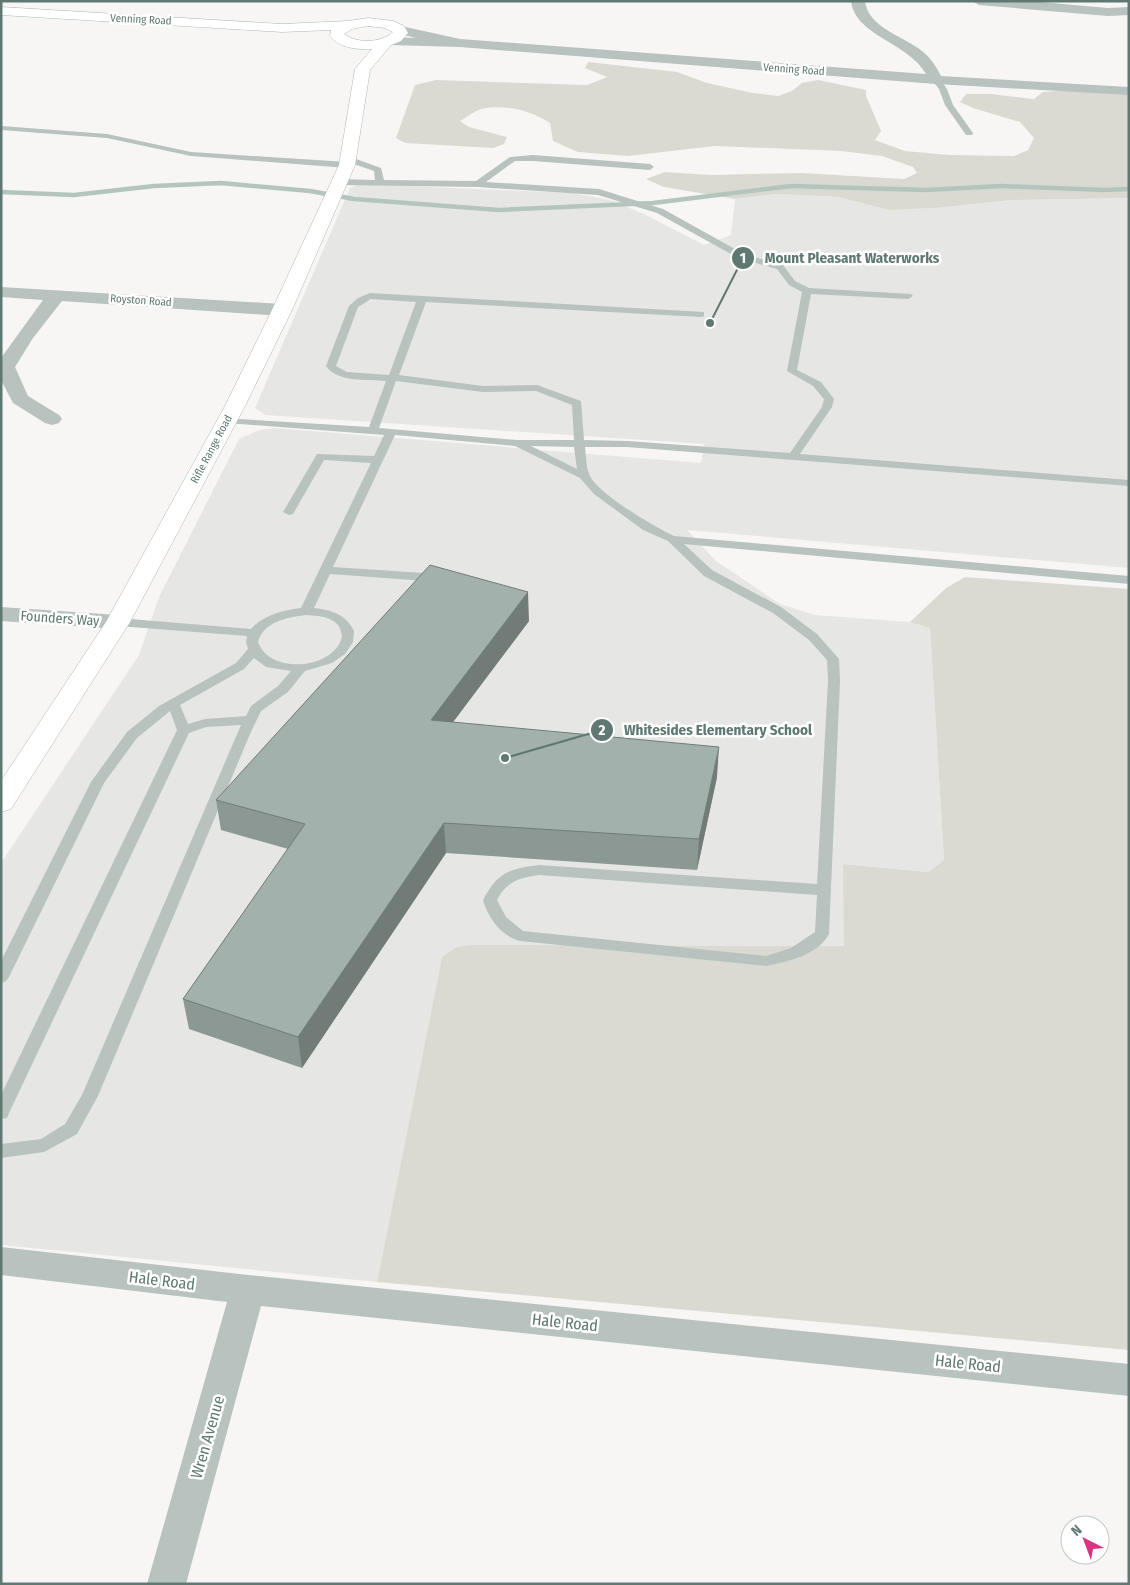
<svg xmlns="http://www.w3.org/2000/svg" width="1130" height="1585" font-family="'Fira Sans Condensed',sans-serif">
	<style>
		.built { fill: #e6e7e5 }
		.green { fill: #dbdad2 }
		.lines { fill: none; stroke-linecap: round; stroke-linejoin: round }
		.stream { stroke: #b4c5be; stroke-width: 4.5 }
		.secondary-casing { stroke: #abb7b4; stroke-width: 1 }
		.service { fill: #b8c2bf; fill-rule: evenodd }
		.minor { fill: #b8c2bf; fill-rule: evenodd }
		.secondary { fill: #fff; fill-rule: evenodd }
		.wall { fill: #8b9894 }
		.shaded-wall { fill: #717c78 }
		.building { fill: #a2b1ac; stroke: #717c78 }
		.labels { text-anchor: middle; stroke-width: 5; stroke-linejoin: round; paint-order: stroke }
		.far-street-label { font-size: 11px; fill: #5f7972; stroke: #fff }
		.street-label { font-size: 14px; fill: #5f7972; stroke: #fff }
		.near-street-label { font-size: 16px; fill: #5f7972; stroke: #fff }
		.leader { fill: none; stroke: #5f7972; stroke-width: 2 }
		.callout-dot { fill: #5f7972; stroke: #fff; stroke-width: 2 }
		.mark-label { font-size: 15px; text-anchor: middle; font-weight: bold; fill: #fff }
		.callout-label { font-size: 15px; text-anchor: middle; font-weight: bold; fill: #5f7972; stroke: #fff; stroke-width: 5; stroke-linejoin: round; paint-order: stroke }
	</style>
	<rect width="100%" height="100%" fill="#f8f6f5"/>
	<!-- built -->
	<path class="built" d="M359,184L572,193L610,200L644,214L704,245L731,235L735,199L776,194L838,197L889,210L936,208L1012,200L1129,198V568L687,530L716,561L780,604L815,615L910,622L930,628L944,860L928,872L843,864L845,946L472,945L442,957L377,1282L1,1245V863L139,655L159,597L239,439L259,430L275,428L701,463L704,444L265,415L255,408L350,188Z"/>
	<!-- green -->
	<path class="green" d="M588,62L677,72L707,83L753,93L778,96L792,91L802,83L818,80L866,90V96L881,131L875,140L905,151L949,155L1014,156L1028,150L1034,138L1020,122L973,108L960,102L966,94H991L1034,99L1043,92L1073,90L1129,93V198L1012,200L936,208L889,210L838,197L776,194L735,199L664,187L646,179L665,172L710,175L802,173L904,179L917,173L913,167L882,156L841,151L715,146L628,156L578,152L553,141L550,123C530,110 504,104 481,109C474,111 466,118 460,121L469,127L507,137L504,144L493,148L405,143L396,138L415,85L436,80L587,85L607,77L585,68Z
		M965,577L1129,589V1350L377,1282L442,957L457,947L472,945L844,946L843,864L928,872L944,860L930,628L910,622L946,588Z"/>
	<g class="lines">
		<!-- stream -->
		<path class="stream" d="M1,192L74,195L154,186L221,183L310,191L354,199L499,210L653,203L791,186L926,190L1001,186L1104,190L1129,189"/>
		<!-- secondary casing -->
		<g class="secondary-casing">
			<path id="secondary" d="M1,7L282,24L348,21L368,18L393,21L404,26L408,33L401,41L391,45L370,70L355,165L292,310L245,406L130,622L11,809L1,812V781L106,622L225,406L272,310L339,165L355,69L372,49C358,50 339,48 330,36L331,30L282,32L1,15ZM368,26L385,28L393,32C381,43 358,44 344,34L352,29Z"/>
		</g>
		<!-- service -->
		<path class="service" d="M933,78H939L947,89L953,105L973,133L972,135H966L945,105L939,89L932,80Z
			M1,126L107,134L191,152L347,162L351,165L347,168L191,156L107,138L1,130Z
			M533,155L650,164L654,167L650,170L533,161H515L486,182L599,189L663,209L744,254L783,265L795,281L809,288L911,294L913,296L908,299L811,294L797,370L821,382L834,399L832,407L800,454L1129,480V486L627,447H585C586,455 586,466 589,474C596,493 655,527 674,536L1129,576V584L684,544L712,570L781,607L817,634L839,659L840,681L829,934C818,955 787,962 766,966L520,941C501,936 488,918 483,900C498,872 509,869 539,865L817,884L828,681L827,660L809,640L773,613L704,576L668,541L643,530L594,494L580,478L515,446L395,435L333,567L439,574L445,578L439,582L330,574L314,608C331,610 346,614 354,631L353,642L345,654L332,663L305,671L288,692L261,711L250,734L98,1096L77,1134L44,1152L1,1158V1144L41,1139L65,1124L82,1095L241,725L206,727L189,733L9,1113L7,1118L1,1119V1095L177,730L170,711L137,738L104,783L9,977L6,981L1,983V961L91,782L127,732L159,706L236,663L248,649L246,642L247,636L118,626L112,622L118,618L251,629C263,615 284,610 301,608L371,463L324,460L293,514L289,515L283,512L317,454L374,456L384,435L227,423L222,420L223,418L369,427L386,381C367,379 338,383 326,366L349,306L358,298L370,293L704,312V316L701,317L426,302L399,375L483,386L537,385L581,401L584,440L627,441L790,453L822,407L824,399L813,386L787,371L802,292L789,285L777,269L738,258L657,213L598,195L478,187L340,185L336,182L340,179L375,180L374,171L345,161V157L348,156L381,168L384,180L476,181L510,157ZM371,299L416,302L389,375L347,372L336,366L358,307ZM396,381L483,392L536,391L572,405L574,440H517L379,428ZM531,446L574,447L577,469ZM306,615C322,616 340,617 342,636C336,669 270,676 258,642C263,622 288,617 306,615ZM254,658L266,667L291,671L278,686L251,706L246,716L205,719L188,724L180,705L244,669ZM539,875L817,895L815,932L791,948L766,956L523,931L506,917L497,900C507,881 519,878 539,875Z"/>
		<!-- minor -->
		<path class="minor" d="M851,1H865C868,28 904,36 922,51C930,57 936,66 941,76L1129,87V95L936,84L460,47L390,45L383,41L390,37L416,38L396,33L394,30L396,27L401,26L460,39L926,74C908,42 855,36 851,1Z
			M972,1H1029L1108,8L1129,7V15L1108,16L979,5Z
			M1,287L282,304L289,306L291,310L289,314L282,316L62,301L33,338L15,367L28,396L59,415L62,419L59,423L52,425L45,423L13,403L1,380V358L43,300L1,297Z
			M1,607L118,615L126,617L130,622L126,627L118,629L1,621Z
			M1,1247L248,1275L1129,1364V1396L261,1306L186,1584H147L227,1302L1,1275Z"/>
		<!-- secondary -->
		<use href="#secondary" class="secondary"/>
	</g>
	<!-- wall -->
	<path class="wall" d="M529,621L453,722L717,777L697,870L446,853L302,1068L189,1029L183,999L288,849L221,830L216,800Z"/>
	<!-- shaded-wall -->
	<path class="shaded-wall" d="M528,592L529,621L432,750L431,720Z
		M719,747L717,777L697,870L699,839Z
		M444,823L446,853L302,1068L298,1037Z"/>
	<!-- building -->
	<path class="building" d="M430,565L528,592L431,720L719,747L699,839L444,823L298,1037L183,999L305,824L216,800Z"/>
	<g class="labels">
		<!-- far-street labels -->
		<g class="far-street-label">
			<text transform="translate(141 19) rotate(3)" y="4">Venning Road</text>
			<text transform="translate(794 69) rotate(4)" y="4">Venning Road</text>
			<text transform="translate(141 300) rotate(4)" y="4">Royston Road</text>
			<text transform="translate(211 449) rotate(-62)" y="4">Rifle Range Road</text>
		</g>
		<!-- street labels -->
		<g class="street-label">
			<text transform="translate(60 618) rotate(4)" y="5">Founders Way</text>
		</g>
		<!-- near-street labels -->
		<g class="near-street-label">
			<text transform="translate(162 1280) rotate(7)" y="6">Hale Road</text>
			<text transform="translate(565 1322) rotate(6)" y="6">Hale Road</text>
			<text transform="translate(968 1363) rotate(6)" y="6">Hale Road</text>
			<text transform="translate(207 1437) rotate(-74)" y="6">Wren Avenue</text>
		</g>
	</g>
	<!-- callouts -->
	<path class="leader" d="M710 323L743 258M505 758L602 730"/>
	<g class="callout-dot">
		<circle cx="710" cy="323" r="5"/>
		<circle cx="505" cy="758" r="5"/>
		<circle cx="743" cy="258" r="12"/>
		<circle cx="602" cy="730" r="12"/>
	</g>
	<g class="mark-label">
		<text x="743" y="263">1</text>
		<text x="602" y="735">2</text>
	</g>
	<g class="callout-label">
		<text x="852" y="263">Mount Pleasant Waterworks</text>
		<text x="718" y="735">Whitesides Elementary School</text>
	</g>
	<!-- border -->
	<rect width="1130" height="1585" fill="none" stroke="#5f7972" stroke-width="5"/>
	<!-- north arrow -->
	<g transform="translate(1085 1540) rotate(318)"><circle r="24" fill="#ffffff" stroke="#bfc9c7"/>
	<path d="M0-4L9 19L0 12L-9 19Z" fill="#db3281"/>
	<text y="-8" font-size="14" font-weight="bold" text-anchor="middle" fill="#5f7972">N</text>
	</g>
</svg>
